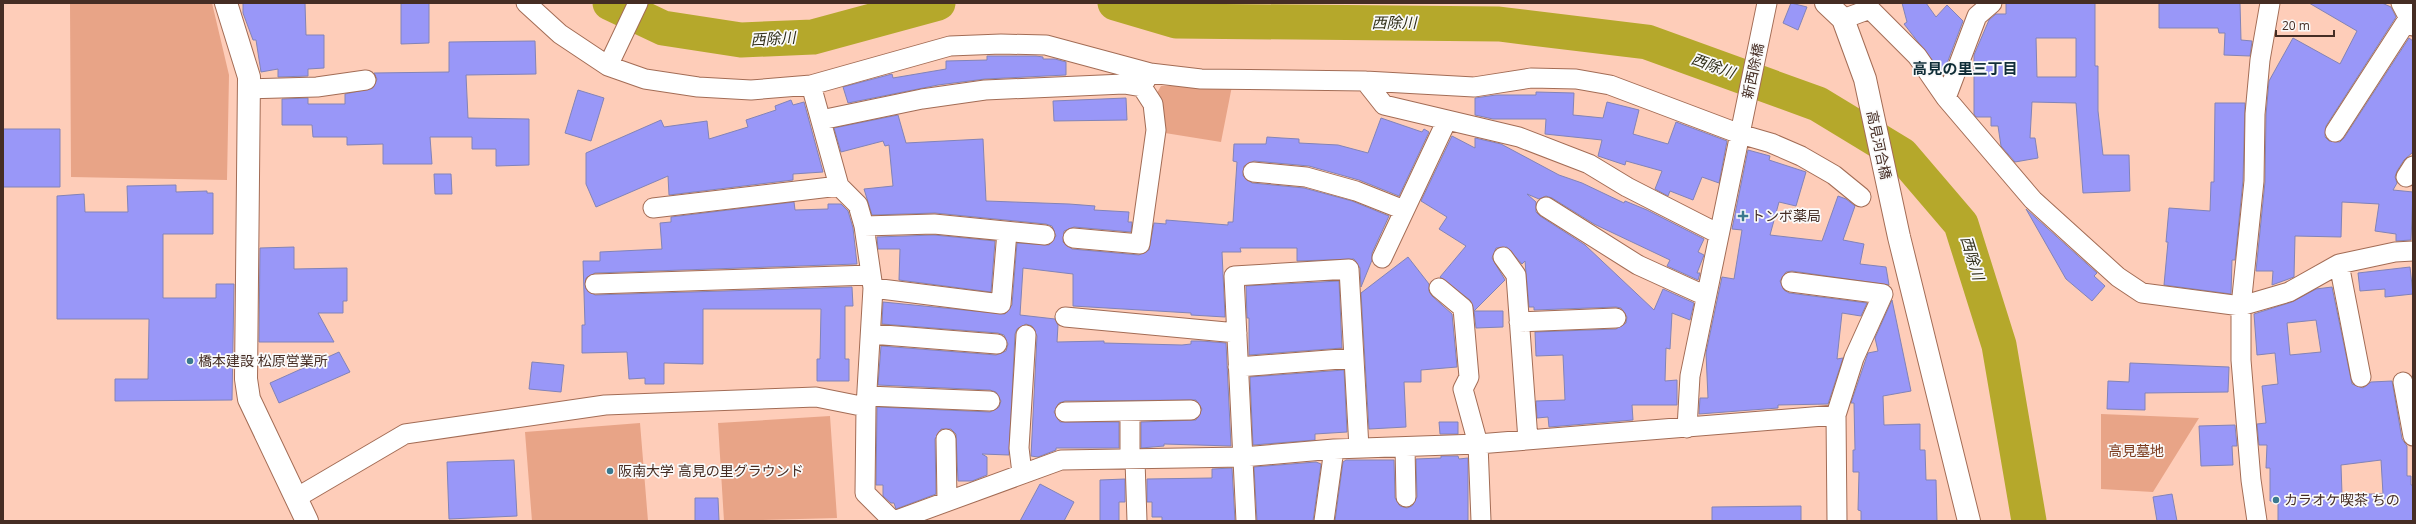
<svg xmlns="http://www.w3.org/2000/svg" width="2416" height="524" font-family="'Open Sans','Noto Sans JP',sans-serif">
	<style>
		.green { fill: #e8a487 }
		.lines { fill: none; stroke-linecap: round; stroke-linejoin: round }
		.river { stroke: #b5a82b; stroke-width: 35 }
		.building { fill: #9997f8; stroke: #8283b7; fill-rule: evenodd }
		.street-casing { stroke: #a36c55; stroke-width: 21 }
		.secondary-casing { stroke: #a36c55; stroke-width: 24 }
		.street { stroke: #fff; stroke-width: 19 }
		.secondary { stroke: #fff; stroke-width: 22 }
		.poi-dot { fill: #3b798f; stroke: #fafafa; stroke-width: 1.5 }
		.labels { text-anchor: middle; stroke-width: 3.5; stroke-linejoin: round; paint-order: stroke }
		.street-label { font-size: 14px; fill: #452d24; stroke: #fafafa }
		.poi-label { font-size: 14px; fill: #452d24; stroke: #fafafa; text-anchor: start }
		.park-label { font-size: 14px; fill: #79381a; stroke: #fafafa }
		.water-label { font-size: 15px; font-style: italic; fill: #302e19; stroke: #fafafa }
		.neighbourhood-label { font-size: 15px; font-weight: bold; fill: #102e38; stroke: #fafafa }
	</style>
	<rect width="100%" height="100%" fill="#fecdb9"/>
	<!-- green -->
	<path class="green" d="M70,3H212L229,75L227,180L71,177Z
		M1161,86H1232L1221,142L1165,133L1163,108L1157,93Z
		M2101,414L2199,418L2153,492L2101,489Z
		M830,416L837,518L724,521L718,423Z
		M640,423L648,521H532L525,432Z"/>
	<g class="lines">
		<!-- river -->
		<path class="river" d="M610,3L663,28L741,40L813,37L938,3
			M1115,3L1176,21L1499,24L1647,42L1818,104L1902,155L1961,224L1999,345L2029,521"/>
	</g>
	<!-- building -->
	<path class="building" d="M243,3H305L306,35H324V68L308,69V76L278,77V69L261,72L256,40H253L243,13Z
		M401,3H429V43L401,44Z
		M1791,3L1807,7L1798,30L1783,23Z
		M1902,3H1926L1936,17L1947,5L1963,21L1943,74L1904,24L1907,22Z
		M2006,3H2095V66H2098V111L2103,155H2129L2130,191L2083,193L2076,103L2032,102L2030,138H2035L2038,158L2015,162L2001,146L1998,126H1991V117H1976L1974,114V55L1989,20L1996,14H2006ZM2036,38H2076V77H2037Z
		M2159,3H2240L2241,40L2252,41L2250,56L2224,55L2225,33H2219L2218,28H2159Z
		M2309,3H2382L2391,7L2396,17L2326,126L2325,137L2329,141L2340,142L2344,138L2409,38L2413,41V152L2404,160L2397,171L2395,177L2397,183L2393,190L2413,192L2411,240L2396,241V234L2375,231L2379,204L2342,202L2341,237L2295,236L2294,277L2272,285L2273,271H2256L2265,182L2266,115L2269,81L2293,38L2340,64L2357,31Z
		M535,41L536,74L466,75L468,118L529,119V165L496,166V149H472V137H430L432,164H383V144L347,145V137H313L312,125H282V99L308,98V104H345V94L373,88L377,79L374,73L449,72V42Z
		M987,56H1036L1043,57V59H1055L1066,62V75L985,79L938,85L848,103L843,87L892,74L893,78L946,69V61L987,60Z
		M578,90L604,98L591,141L565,133Z
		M1536,92L1574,93L1573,115L1603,118L1607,102L1639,110L1633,134L1668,144L1676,122L1727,141L1719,183L1702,177L1693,200L1670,191L1668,196L1655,189L1662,171L1626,161L1625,165L1598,156L1602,140L1545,134L1546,119H1493L1475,115V98L1496,95H1536Z
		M1126,98L1127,120L1054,121L1053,101Z
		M791,100L793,105L804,102L823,172L793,174V180L669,195L668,176L596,207L586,184V153L661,120L664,127L707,121L709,139L748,127L746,120L776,110L775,106Z
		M2215,103H2245L2243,180L2235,260H2232L2231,294L2164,285L2168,242H2166L2169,208L2210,211L2211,182H2214Z
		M898,115L906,143L983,139L986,201L1069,204L1095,206L1094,210L1129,212L1128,222H1132L1131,232L1074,227L1064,231L1063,242L1072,249L1139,255L1149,250L1154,223L1166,224V220L1228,225V222H1233L1237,162L1233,161L1234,144H1266L1267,137L1282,138L1299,139V143L1338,145L1368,153L1381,118L1422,132L1424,129L1429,132L1399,196L1359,180L1309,166L1254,161L1244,166L1243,176L1252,183L1304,188L1352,201L1389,216L1372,253V260L1361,287L1360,268L1354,259L1297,261V248H1240L1241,252H1222L1225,317L1191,315V313L1073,306V274L1023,268L1020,315L1055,319L1058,325L1057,342L1104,341V343L1182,345L1191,344V341H1201L1226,343L1231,446L1164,444V446L1141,448V422L1196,420L1202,409L1196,400L1065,401L1059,403L1054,412L1060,422H1119V448H1056V450L1038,457L1031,456L1037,336L1032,326L1026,324L1017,329L1015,334L1009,455L982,454L987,457V475L972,481H958L956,434L951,429H941L935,439L936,494L896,509L894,503H891L883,496V485H876L877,407L990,412L999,407L1001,401L996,392L990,390L878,385L881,346L996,355L1006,351L1008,344L1004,335L998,333L882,324L883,302L1005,314L1012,305L1017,243L1049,245L1056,236L1052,226L1046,224L935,213L872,215L864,189L893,186L889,145L885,146L883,141L841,152L834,128Z
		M3,129H60V187H3Z
		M1452,136L1475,148V138L1501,144L1559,175L1582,183L1624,203L1625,201L1647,210L1704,239L1698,252L1704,255L1697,273H1700L1698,280L1667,266L1670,260L1594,224L1552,198L1546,196L1539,199L1527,194L1536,202V212L1540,216L1585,245L1654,310L1663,289L1694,303L1690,320L1672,313L1670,349L1666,348L1665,381L1677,380V405H1632L1633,420L1549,427L1548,417L1537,418L1536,401L1565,400L1563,355L1536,356L1535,332L1616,329L1626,323L1627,317L1621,308L1616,307L1534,310V307H1529L1525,261L1522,264L1507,247L1496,248L1492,258L1505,280L1474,311L1470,300L1440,277L1466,246L1439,229L1447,217L1421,201Z
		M1748,150L1770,156L1769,160L1806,172L1796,206L1779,202L1770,235L1822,241L1838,196L1846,199L1855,206L1843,240L1864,244L1860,264L1886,267L1889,285L1792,271L1786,272L1780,281L1784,290L1789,293L1867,303L1861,316L1842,313L1837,359L1843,358L1828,404L1778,405V408L1699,414L1700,398H1708L1706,353L1722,277L1734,279L1742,230L1732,229Z
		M434,174H451L452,194H435Z
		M176,185V192L207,191V193H213V234H163V298H216V284H234L232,400L115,401V379H148L149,319H57V196L84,194L85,212H128L127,186Z
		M794,202L795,210L828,209V204H841L848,211L853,228L857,264L595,273L586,278V289L595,295L852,287L853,306H845V359H849V381H817V359H820L821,309H703V364L664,363V384H645V378L629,379L627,352L582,353V325H585L583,261H600V252L662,249L660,223L671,222V217Z
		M2026,209L2097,273L2094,276L2105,286L2092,301L2066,279Z
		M934,235L995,241L991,292L899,280L900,249H878L877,237Z
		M294,247V269L347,268V301H343V313H318L334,342H259L260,248Z
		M1408,257L1429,284V291L1432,296L1452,314L1457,367L1421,370V382H1404L1406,427L1369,429L1361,293Z
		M2410,267L2413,294L2385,297V289L2360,291L2358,273Z
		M1339,281L1342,348L1249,355V318H1247L1246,286Z
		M2332,287L2352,384L2363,388L2371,382L2392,381L2402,439L2407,446V476H2411V485H2413V521H2278V502L2270,501V468H2266L2267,445H2259L2257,424L2266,423L2262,386L2278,384L2275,353L2257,355L2254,314L2292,302L2316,289ZM2316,320L2321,352L2290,355L2287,323ZM2381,460L2383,494H2342L2341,465Z
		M1892,300L1911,391L1883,396L1884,425L1920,424V450H1925L1926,480H1936L1937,521H1861V511L1858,510L1859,472H1853V450H1855L1854,403H1851L1868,353L1878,351L1875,338Z
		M1474,311H1503V327L1476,328Z
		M339,352L350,372L279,403L270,383Z
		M532,362L564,365L561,392L529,389Z
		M2130,363L2229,367L2228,392L2145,393V410L2107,409L2108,381L2129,382Z
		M1344,370L1347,432L1315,434V440L1253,445L1250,377Z
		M1439,422H1458V434H1440Z
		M2235,425L2237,446H2232L2233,465L2201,466L2199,426Z
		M1441,456H1458L1459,459L1468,458V521H1335L1343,462L1346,460H1394L1395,498L1400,506L1407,508L1412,506L1417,497L1416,459L1441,458Z
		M514,460L517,516L449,519L447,462Z
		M1316,462L1321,464L1313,521H1257L1254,467Z
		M1232,468L1235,521H1162V517H1152V502H1147V479L1212,478V469Z
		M1125,479V502H1119V521H1100V480Z
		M1040,484L1074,502L1064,521H1020Z
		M2172,494L2177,521H2157L2153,497Z
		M695,498H718L719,521H695Z
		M1801,506V521H1712V507Z"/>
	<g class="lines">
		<!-- street casing -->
		<g class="street-casing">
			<path id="street" d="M526,3L560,34L608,66L645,79L698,87L751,90L811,85L950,46L1001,44L1046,45L1150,73L1201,79L1365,81L1474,87L1531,78L1576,79L1610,85L1740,134L1771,143L1801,156L1834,175L1861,197
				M2401,3L2413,26
				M1843,19L1870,9L1917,56L1946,98L1977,16L1992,3
				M608,66L638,3
				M1365,81L1384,105L1519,137L1589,164L1627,187L1719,234
				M811,85L839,186L858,205L864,226L873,288L866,407L865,493L893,521
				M249,89L317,87L366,80
				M1946,98L2033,200L2118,277L2142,293L2241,306L2289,292L2339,264L2395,252L2413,251
				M821,120L922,99L985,90L1124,84L1142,87
				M2335,132L2408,19
				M1253,172L1306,177L1356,191L1404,210
				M2406,177L2413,166
				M1546,207L1638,265L1706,296
				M653,208L839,186
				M864,226L934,224L1045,235
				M1073,238L1140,244L1156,130L1153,104L1142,87L1148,76
				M1503,257L1516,275L1528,440
				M1382,258L1447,120
				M2339,264L2361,377
				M1791,282L1883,294L1854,358L1836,415L1837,521
				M595,284L871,275
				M873,288L1001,304L1007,232
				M1439,288L1463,308L1469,377L1463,389L1478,444L1481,521
				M1065,317L1237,333
				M1519,322L1616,318
				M871,334L997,344
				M1238,367L1354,358
				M2403,382L2413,436
				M867,396L990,401
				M1065,412L1191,410
				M1687,428L1690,376L1767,3
				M946,439L947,501
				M1405,447L1406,497
				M1130,460V411
				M1135,460L1137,521
				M1022,473L1019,448L1026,335
				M296,498L405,434L605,405L816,397L866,407
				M894,521L1061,460L1243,457L1334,449L1478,444L1836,415
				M1246,521L1234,276L1349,269L1359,448
				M1324,521L1334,449
				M2257,521L2251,480L2241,360V306L2254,181L2255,114L2260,60L2270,3"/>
		</g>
		<!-- secondary casing -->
		<g class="secondary-casing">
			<path id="secondary" d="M226,3L249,77L246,379L249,399L307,521
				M1826,3L1843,19L1865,79L1899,237L1969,521"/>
		</g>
		<!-- street -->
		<use href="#street" class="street"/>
		<!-- secondary -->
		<use href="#secondary" class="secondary"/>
	</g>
	<!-- markers -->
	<g class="poi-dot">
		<path d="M1741 210h4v4h4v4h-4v4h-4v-4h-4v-4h4z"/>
		<circle cx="190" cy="361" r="4"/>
		<circle cx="610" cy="471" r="4"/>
		<circle cx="2276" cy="500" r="4"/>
	</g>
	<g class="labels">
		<!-- street labels -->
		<g class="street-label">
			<text transform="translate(1753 71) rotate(-78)" y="5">新西除橋</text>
			<text transform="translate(1879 145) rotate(78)" y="5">高見河合橋</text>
		</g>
		<!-- poi labels -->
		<g class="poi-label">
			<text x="1751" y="221">トンボ薬局</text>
			<text x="198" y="366">橋本建設 松原営業所</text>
			<text x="618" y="476">阪南大学 高見の里グラウンド</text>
			<text x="2284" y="505">カラオケ喫茶 ちの</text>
		</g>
		<!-- park labels -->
		<g class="park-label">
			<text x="2136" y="456">高見墓地</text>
		</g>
		<!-- water labels -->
		<g class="water-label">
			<text x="1394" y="28">西除川</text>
			<text transform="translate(773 39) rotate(-3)" y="5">西除川</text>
			<text transform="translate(1713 66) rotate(20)" y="5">西除川</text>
			<text transform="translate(1972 258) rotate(73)" y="5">西除川</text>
		</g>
		<!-- neighbourhood labels -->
		<g class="neighbourhood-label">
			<text x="1965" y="74">高見の里三丁目</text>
		</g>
	</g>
	<!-- border -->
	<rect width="2416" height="524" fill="none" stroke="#452d24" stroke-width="8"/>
	<!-- scale -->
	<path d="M2276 30v6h58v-6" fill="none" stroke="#452d24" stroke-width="2"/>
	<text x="2282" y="30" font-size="12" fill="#452d24" stroke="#fafafa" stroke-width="3" paint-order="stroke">20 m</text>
</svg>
